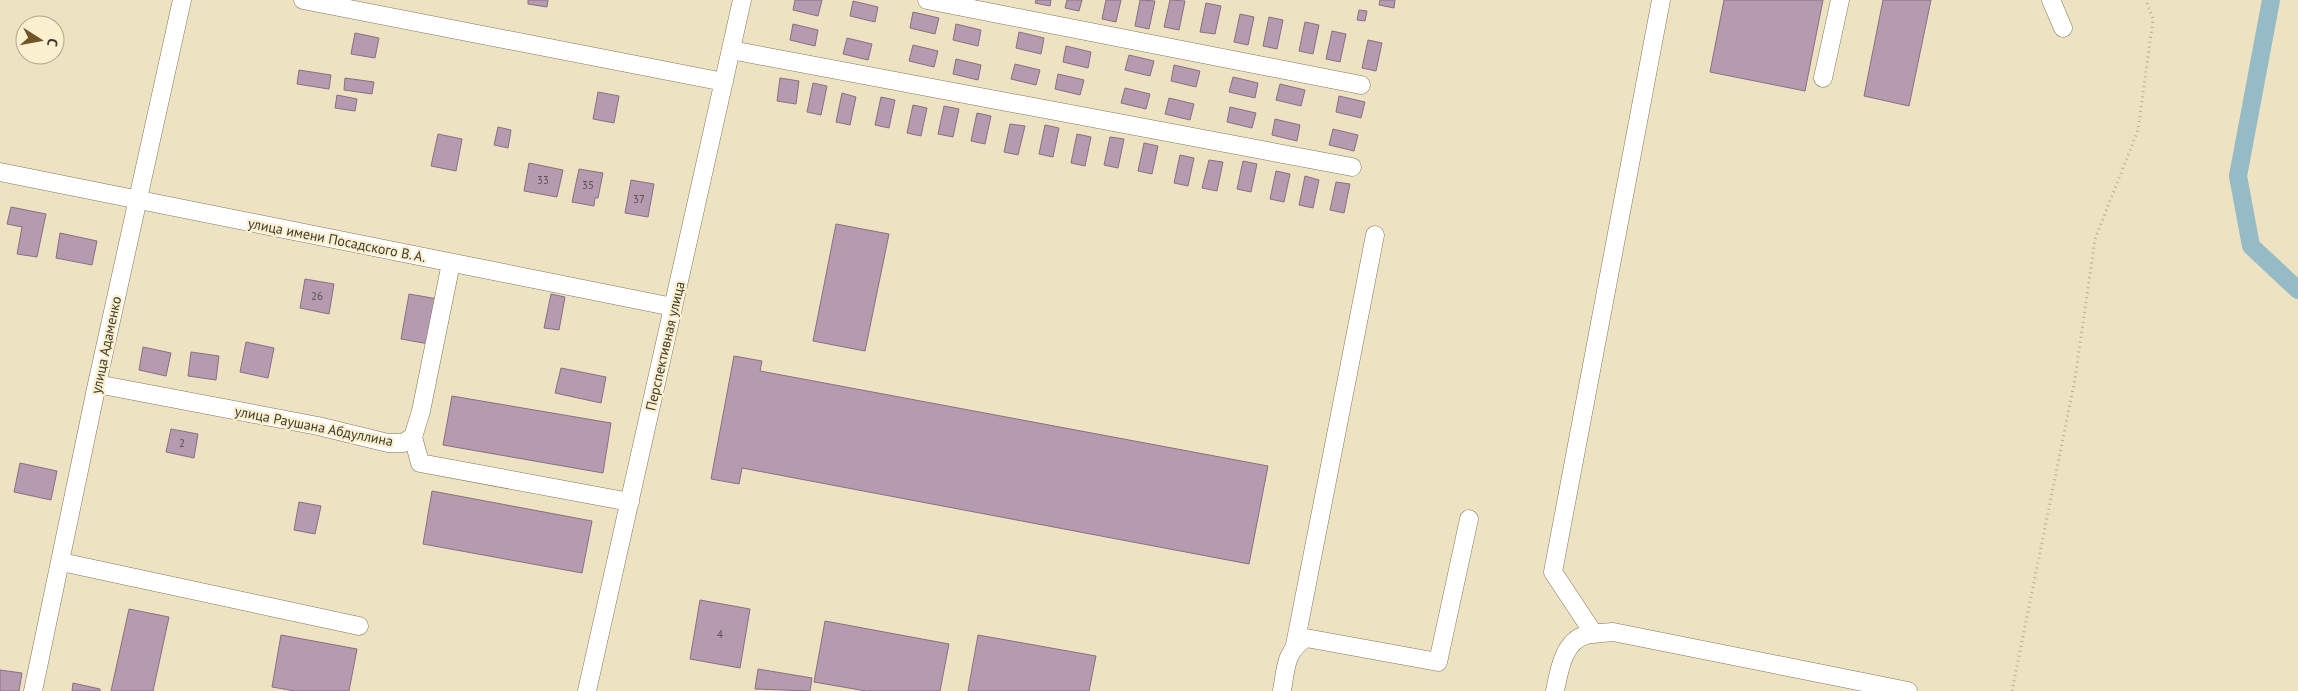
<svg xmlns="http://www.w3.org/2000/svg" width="2298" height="691" font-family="'PT Sans',sans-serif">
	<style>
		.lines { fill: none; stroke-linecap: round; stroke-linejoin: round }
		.canal { stroke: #95bbc6; stroke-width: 18 }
		.building { fill: #b69bb0; stroke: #896f83 }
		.minor-casing { stroke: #807659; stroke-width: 19 }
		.path { stroke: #b6ad93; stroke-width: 3; stroke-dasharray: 1 4; stroke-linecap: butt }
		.minor { stroke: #fff; stroke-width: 18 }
		.labels { text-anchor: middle; stroke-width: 4.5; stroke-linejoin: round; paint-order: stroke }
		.number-label { font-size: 11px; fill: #5d534e }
		.street-label { font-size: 14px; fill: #3f3b2e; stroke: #faefcf }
	</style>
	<rect width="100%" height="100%" fill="#ede2c2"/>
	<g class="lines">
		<!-- canal -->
		<path class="canal" d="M2271,0L2238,176L2251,246L2298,290"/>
	</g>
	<!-- building -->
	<path class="building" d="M528,0H548L547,7L528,4Z
		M795,0H822L818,16L793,10Z
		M1036,0H1051L1050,6L1035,3Z
		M1067,0H1082L1079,11L1065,8Z
		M1106,0H1121L1116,22L1102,19Z
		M1140,0L1155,1L1149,29L1135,26Z
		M1170,0L1185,1L1179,30L1164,27Z
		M1380,0H1395L1394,8L1379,5Z
		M1724,0H1823L1805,91L1710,72Z
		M1883,0H1931L1909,106L1864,96Z
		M853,1L878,7L875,22L850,16Z
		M1206,3L1221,6L1215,34L1200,32Z
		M1359,10L1367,11L1365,21L1357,20Z
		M913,12L939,18L935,34L910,28Z
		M1240,14L1254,17L1248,45L1234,42Z
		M1269,17L1283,20L1277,49L1263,46Z
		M1305,22L1319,25L1313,54L1299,51Z
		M793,24L818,30L815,46L790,40Z
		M956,24L981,30L978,46L953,40Z
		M1332,31L1346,34L1340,62L1326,59Z
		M1019,32L1044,38L1041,54L1016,48Z
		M355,33L379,38L375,58L351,54Z
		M847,38L872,44L868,60L843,54Z
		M1368,40L1382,43L1376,71L1362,68Z
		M913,45L938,51L934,67L909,61Z
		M1066,46L1091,52L1088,68L1063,62Z
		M1129,55L1154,61L1150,76L1125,70Z
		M956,59L981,65L978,80L953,74Z
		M1015,64L1040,70L1036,85L1011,79Z
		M1174,65L1200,71L1196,87L1171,81Z
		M299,70L331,75L329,89L297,84Z
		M1058,74L1084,80L1080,95L1055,89Z
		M1233,77L1258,83L1255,98L1229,92Z
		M345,78L374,82L372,94L344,90Z
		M780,78L799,81L796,104L777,101Z
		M813,83L827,86L821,115L807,112Z
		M1280,84L1305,90L1301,106L1276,100Z
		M1125,88L1150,94L1146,109L1121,103Z
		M598,92L619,96L614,123L593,119Z
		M842,93L856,97L850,125L836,122Z
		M337,95L357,99L355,111L335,108Z
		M1339,96L1365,102L1361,118L1336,112Z
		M881,97L895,100L889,128L875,125Z
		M1169,98L1194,104L1190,120L1165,114Z
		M913,105L927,108L921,136L907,133Z
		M944,106L959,109L953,137L938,134Z
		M1230,107L1256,113L1252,128L1227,122Z
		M977,113L991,116L985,144L971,141Z
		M1275,119L1300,125L1297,141L1272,135Z
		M1010,124L1025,126L1018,155L1004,152Z
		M1045,125L1059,128L1053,157L1039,154Z
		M498,127L511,130L508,148L494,145Z
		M1333,129L1358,135L1354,151L1329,145Z
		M438,134L462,139L456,171L431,166Z
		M1077,134L1091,137L1085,166L1071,163Z
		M1110,137L1124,139L1118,168L1104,165Z
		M1144,143L1158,146L1152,174L1138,171Z
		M1180,155L1194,158L1188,186L1174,183Z
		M1209,160L1223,162L1217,191L1202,188Z
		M1243,161L1257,164L1251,192L1237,189Z
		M529,163L563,170L557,197L524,191Z
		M579,169L603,173L598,198H595L594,206L572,202Z
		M1276,171L1290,174L1284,202L1270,199Z
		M1305,176L1319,180L1313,208L1299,205Z
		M631,180L654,184L648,217L625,213Z
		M1336,182L1350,184L1344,213L1330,210Z
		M11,207L46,214L37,257L17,254L22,227L7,224Z
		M836,224L889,234L865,351L813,341Z
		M60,233L97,241L92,265L56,258Z
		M305,279L334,284L329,314L300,308Z
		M409,294L438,299L429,344L401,339Z
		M551,294L565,297L559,330L544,328Z
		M246,342L274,348L268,378L240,372Z
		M143,347L171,353L166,376L139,370Z
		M191,352L219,356L216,380L188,376Z
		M734,356L762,361L760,371L1268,466L1249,564L742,468L739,484L711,479Z
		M561,368L606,377L601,403L555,393Z
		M452,396L611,423L603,473L443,445Z
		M171,429L198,434L194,458L166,452Z
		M20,463L57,471L51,500L14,492Z
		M432,491L592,521L582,573L423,544Z
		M299,502L321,506L315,534L294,530Z
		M700,600L750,609L740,668L690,659Z
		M129,609L169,617L153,691H111Z
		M825,621L949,644L940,691H866L814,682Z
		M281,635L357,649L349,691H295L272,687Z
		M978,635L1096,656L1089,691H968Z
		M758,669L812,678L810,691L755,689Z
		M0,670L22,673L19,691H0Z
		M73,683L100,689V691H72Z"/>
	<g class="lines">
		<!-- minor casing -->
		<g class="minor-casing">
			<path id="minor" d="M303,0L724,82
				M927,0L1361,85
				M2051,0L2063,28
				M731,50L1352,167
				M1823,78L1840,0
				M0,172L673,307
				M97,384L318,426L388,443H403L413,437L421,411L451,263
				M413,437L420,463L630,502
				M66,563L359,626
				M1594,634L1553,572L1661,0
				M1295,645L1375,235
				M33,691L97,384L182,0
				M587,691L742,0
				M1282,691C1286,668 1285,651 1306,638L1438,662L1469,519
				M1555,691C1559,672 1563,641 1586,635C1594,633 1604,633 1613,632L1908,691"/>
		</g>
		<!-- path -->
		<path class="path" d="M2012,691L2075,379L2095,239L2138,130L2153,19L2146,0"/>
		<!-- minor -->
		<use href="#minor" class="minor"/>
	</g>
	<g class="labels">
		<!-- number labels -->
		<g class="number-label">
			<text x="543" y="184">33</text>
			<text x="588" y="189">35</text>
			<text x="639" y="203">37</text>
			<text x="317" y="300">26</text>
			<text x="182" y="447">2</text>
			<text x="720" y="638">4</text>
		</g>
		<!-- street labels -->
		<g class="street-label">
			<text transform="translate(337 240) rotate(11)" y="5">улица имени Посадского В. А.</text>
			<text transform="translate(106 345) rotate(-78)" y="5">улица Адаменко</text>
			<text transform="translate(665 346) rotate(-77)" y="5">Перспективная улица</text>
			<text transform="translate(314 426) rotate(11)" y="5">улица Раушана Абдуллина</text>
		</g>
	</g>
	<!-- north arrow -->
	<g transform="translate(40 40) rotate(101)"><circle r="24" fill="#faefcf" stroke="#afa78f"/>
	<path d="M0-4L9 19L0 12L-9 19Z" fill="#705527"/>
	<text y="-8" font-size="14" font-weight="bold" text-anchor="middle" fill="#3f3b2e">С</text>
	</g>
</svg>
